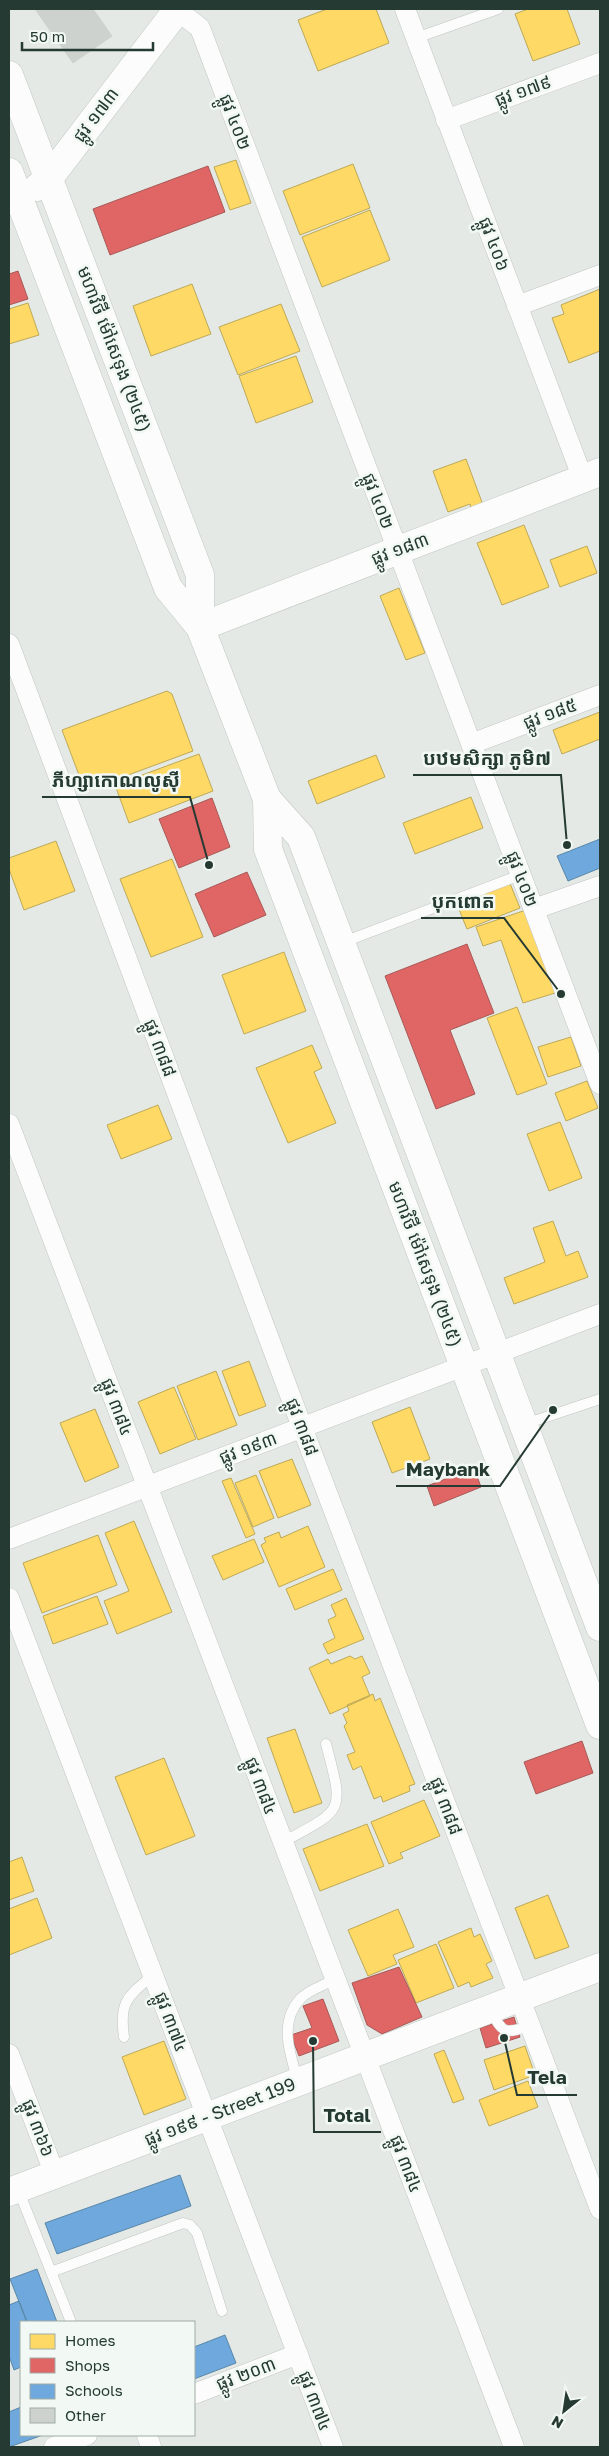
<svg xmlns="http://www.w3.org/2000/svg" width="609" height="2456" font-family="'Golos Text','Noto Sans Khmer',sans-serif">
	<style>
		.homes { fill: #ffd966; stroke: #bda956 }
		.shops { fill: #e06666; stroke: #a85956 }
		.schools { fill: #6fa8dc; stroke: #5887a9 }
		.building { fill: #cdd2cf; stroke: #cdd2cf }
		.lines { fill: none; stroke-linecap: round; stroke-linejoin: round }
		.lane-casing { stroke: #c1c6c3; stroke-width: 11 }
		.street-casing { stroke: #c1c6c3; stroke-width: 21 }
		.secondary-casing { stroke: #c0c7c3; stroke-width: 29 }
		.lane { stroke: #fbfcfb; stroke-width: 10 }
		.street { stroke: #fbfcfb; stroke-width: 20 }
		.secondary { stroke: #fbfcfb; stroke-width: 28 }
		.labels { text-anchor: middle; stroke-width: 5; stroke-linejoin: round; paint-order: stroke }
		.street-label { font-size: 18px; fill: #243a32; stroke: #f2f8f4 }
		.leader { fill: none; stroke: #243a32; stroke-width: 2 }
		.callout-dot { fill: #243a32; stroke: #f2f8f4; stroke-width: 2 }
		.callout-label { font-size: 19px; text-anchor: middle; font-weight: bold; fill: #243a32; stroke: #f2f8f4; stroke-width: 5; stroke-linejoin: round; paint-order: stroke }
	</style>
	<rect width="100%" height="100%" fill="#e4e9e6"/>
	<!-- homes -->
	<path class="homes" d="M327,9H376L389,43L318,71L298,20Z
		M528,9H567L580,44L533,61L515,14Z
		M236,160L251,203L230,210L214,167Z
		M353,164L370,208L300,235L283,191Z
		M370,210L390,260L322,287L302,237Z
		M192,284L211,334L151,356L133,306Z
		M600,289V351L569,363L552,318L564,314L561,305Z
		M28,303L39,335L9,344V309Z
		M281,304L300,351L238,375L219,327Z
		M296,356L313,402L256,423L239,376Z
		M466,459L483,505L471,509L470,504L448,512L433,471Z
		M524,525L549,587L502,605L477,543Z
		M587,546L597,573L560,587L550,560Z
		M399,588L425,653L406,660L380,596Z
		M167,691L172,694L193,751L85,791L62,730Z
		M600,712V739L562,754L553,730Z
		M199,754L213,791L129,823L115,785Z
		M376,755L385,777L317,804L308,781Z
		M471,797L483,828L415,854L403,823Z
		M56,841L75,891L24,910L9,869V858Z
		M172,859L203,937L151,957L120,879Z
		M509,881L520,908L467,929L456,902Z
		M526,910L555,993L523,1003L501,940L483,946L476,927Z
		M284,952L306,1011L244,1034L222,975Z
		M517,1007L547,1084L517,1095L487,1018Z
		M571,1037L581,1066L548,1077L538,1047Z
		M312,1045L322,1068L314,1072L336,1123L288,1143L256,1068Z
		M587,1081L598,1108L566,1121L555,1093Z
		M158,1105L172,1139L121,1159L107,1125Z
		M560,1122L582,1178L549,1191L527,1134Z
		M553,1221L566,1256L578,1251L588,1277L514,1304L504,1278L545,1262L533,1228Z
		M249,1361L266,1406L239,1416L222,1371Z
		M216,1371L237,1425L198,1440L177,1386Z
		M174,1387L196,1439L160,1454L138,1402Z
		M410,1407L430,1459L392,1473L372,1422Z
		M95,1409L119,1467L85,1482L60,1423Z
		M292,1459L311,1505L278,1518L259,1471Z
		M256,1475L274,1518L253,1527L235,1483Z
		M231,1478L255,1534L246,1538L222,1481Z
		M134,1521L172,1612L117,1634L104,1601L129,1591L105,1533Z
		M308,1526L325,1567L279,1587L261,1545L266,1542L264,1538L279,1532L281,1538Z
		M98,1535L117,1585L42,1613L23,1563Z
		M254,1539L264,1562L223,1580L212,1556Z
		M333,1569L342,1590L295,1610L286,1589Z
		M97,1596L108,1624L53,1644L43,1616Z
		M346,1598L364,1639L328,1654L323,1644L335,1638L328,1620L336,1616L331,1605Z
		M350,1656L355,1659L362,1656L370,1673L362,1677L370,1696L330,1714L309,1668L328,1659L331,1664Z
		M373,1694L375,1701L380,1698L415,1784L409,1786L410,1791L383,1802L381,1796L374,1799L361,1766L353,1770L347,1755L355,1752L344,1726L347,1723L343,1714L349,1711L347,1705Z
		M295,1729L322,1803L294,1813L267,1738Z
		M164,1758L195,1836L146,1855L115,1777Z
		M424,1800L440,1836L400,1853L403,1858L389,1864L371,1822Z
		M367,1824L384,1866L320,1891L303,1849Z
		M22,1857L34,1891L9,1900V1862Z
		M548,1895L569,1947L535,1959L515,1908Z
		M37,1898L52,1938L9,1955V1909Z
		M398,1909L414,1947L393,1955L397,1964L368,1976L348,1930Z
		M471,1928L474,1937L480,1934L492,1961L486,1964L493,1978L471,1987L469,1982L458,1987L438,1942Z
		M436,1944L454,1988L416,2003L398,1960Z
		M164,2041L186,2099L144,2115L122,2057Z
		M525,2046L535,2075L494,2090L484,2060Z
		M444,2050L464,2099L453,2103L434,2054Z
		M528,2081L538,2107L489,2126L479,2100Z"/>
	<!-- shops -->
	<path class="shops" d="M208,166L225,212L110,255L93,209Z
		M18,271L28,299L9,305V274Z
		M212,798L230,847L179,868L159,819Z
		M247,872L266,915L214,937L195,894Z
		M467,944L494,1013L450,1030L475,1094L436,1109L385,976Z
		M474,1468L481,1487L434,1506L427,1486Z
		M582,1741L593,1773L536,1794L524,1762Z
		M399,1967L422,2017L382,2034L367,2025L352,1983Z
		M323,1999L339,2041L299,2056L291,2035L312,2028L303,2006Z
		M514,2017L520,2037L486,2048L480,2028Z"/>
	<!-- schools -->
	<path class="schools" d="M600,839V868L568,881L557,856Z
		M180,2175L191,2206L57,2254L45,2223Z
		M37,2269L57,2322H27L10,2279Z
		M19,2301L27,2322H21V2367L14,2370L9,2356V2305Z
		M225,2335L236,2363L194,2379V2347Z
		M21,2407V2435H43L9,2447V2412Z"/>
	<!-- building -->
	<path class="building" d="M35,9H93L112,36L73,63Z"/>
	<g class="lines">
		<!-- lane casing -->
		<g class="lane-casing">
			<path id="lane" d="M416,38L498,9
				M341,943L520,875
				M525,1424L600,1399
				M283,1842C345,1809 344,1812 326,1744
				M490,2009C503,2034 504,2034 530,2026
				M124,2037C119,2002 127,1997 153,1975
				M298,2081C290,2054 278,2022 301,1998C309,1990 325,1985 335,1979
				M18,2189L71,2322
				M51,2272L183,2223L190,2225L197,2233L222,2311"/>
		</g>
		<!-- street casing -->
		<g class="street-casing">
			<path id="street" d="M405,9L583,479
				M177,10L200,28L600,1084
				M446,120L600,63
				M517,306L600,275
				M9,644L302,1427L600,2209
				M471,744L600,695
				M534,909L600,886
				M9,1124L514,2447
				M9,1539L600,1314
				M9,1598L333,2447
				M9,2054L55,2175
				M194,2394L298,2354
				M147,2435L151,2447
				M54,2447L87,2435"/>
		</g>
		<!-- secondary casing -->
		<g class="secondary-casing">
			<path id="secondary" d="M9,75L200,575V627
				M9,172L168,588L200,627L267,799L268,849L600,1725
				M38,187L49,178L178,9
				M200,627L600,472
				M267,799L301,837L600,1627
				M9,2192L600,1967"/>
		</g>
		<!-- lane -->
		<use href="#lane" class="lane"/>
		<!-- street -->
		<use href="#street" class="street"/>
		<!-- secondary -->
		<use href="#secondary" class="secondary"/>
	</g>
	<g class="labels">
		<!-- street labels -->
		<g class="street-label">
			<text transform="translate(523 91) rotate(-20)" y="6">ផ្លូវ ១៧៩</text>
			<text transform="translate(96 115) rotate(-53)" y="6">ផ្លូវ ១៧៣</text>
			<text transform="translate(235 122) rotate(69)" y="6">ផ្លូវ ៤០២</text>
			<text transform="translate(494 244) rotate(69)" y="6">ផ្លូវ ៤០៦</text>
			<text transform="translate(114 349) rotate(69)" y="6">មហាវិថី ម៉ៅសេទុង (២៤៥)</text>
			<text transform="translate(378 501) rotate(69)" y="6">ផ្លូវ ៤០២</text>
			<text transform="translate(400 549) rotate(-21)" y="6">ផ្លូវ ១៨៣</text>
			<text transform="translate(550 714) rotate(-21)" y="6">ផ្លូវ ១៨៥</text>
			<text transform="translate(522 879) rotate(69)" y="6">ផ្លូវ ៤០២</text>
			<text transform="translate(160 1048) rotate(69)" y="6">ផ្លូវ ៣៨៨</text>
			<text transform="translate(425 1264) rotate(69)" y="6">មហាវិថី ម៉ៅសេទុង (២៤៥)</text>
			<text transform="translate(117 1407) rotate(69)" y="6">ផ្លូវ ៣៨៤</text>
			<text transform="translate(302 1427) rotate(69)" y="6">ផ្លូវ ៣៨៨</text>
			<text transform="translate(248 1448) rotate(-21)" y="6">ផ្លូវ ១៩៣</text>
			<text transform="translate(261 1786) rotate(69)" y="6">ផ្លូវ ៣៨៤</text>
			<text transform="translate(446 1806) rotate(69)" y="6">ផ្លូវ ៣៨៨</text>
			<text transform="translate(171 2022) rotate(69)" y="6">ផ្លូវ ៣៧៤</text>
			<text transform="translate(220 2112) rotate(-21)" y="6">ផ្លូវ ១៩៩ - Street 199</text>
			<text transform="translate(38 2128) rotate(69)" y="6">ផ្លូវ ៣៦៦</text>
			<text transform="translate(406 2164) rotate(69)" y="6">ផ្លូវ ៣៨៤</text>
			<text transform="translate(246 2374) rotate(-21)" y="6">ផ្លូវ ២០៣</text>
			<text transform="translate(315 2401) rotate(69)" y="6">ផ្លូវ ៣៧៤</text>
		</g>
	</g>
	<!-- callouts -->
	<path class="leader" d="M567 845L561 775H413M209 865L190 797H42M561 994L504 918H421M553 1410L500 1486H396M504 2038L517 2095H577M313 2041L314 2132H381"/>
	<g class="callout-dot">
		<circle cx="567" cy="845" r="5"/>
		<circle cx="209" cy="865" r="5"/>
		<circle cx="561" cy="994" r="5"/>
		<circle cx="553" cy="1410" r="5"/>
		<circle cx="504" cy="2038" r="5"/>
		<circle cx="313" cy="2041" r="5"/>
	</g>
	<g class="callout-label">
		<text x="487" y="765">បឋមសិក្សា ភូមិ៧</text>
		<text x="116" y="787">ភីហ្សាកោណលូស៊ី</text>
		<text x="463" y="908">បុកពោត</text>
		<text x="448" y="1476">Maybank</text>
		<text x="547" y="2084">Tela</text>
		<text x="347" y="2122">Total</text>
	</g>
	<!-- border -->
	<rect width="609" height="2456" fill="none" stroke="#243a32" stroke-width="20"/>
	<!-- legend -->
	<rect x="20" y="2321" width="175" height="115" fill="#f2f8f4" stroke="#a0aca6"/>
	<rect x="30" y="2334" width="25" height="15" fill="#ffd966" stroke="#a0aca6"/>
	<text x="65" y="2346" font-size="15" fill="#243a32">Homes</text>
	<rect x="30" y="2358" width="25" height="15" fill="#e06666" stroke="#a0aca6"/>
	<text x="65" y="2371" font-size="15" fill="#243a32">Shops</text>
	<rect x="30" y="2384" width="25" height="15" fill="#6fa8dc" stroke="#a0aca6"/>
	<text x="65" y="2396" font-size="15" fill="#243a32">Schools</text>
	<rect x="30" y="2408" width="25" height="15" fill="#cdd2cf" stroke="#a0aca6"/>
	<text x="65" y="2421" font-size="15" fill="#243a32">Other</text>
	<!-- north arrow -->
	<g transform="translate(564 2411) rotate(210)" stroke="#f2f8f4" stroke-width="4" paint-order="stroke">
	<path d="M0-4L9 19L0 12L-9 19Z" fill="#243a32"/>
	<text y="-8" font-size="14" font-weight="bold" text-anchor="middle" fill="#243a32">N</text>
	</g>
	<!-- scale -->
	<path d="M22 42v8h131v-8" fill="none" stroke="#243a32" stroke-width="2.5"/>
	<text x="30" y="42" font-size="15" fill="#243a32" stroke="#f2f8f4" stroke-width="4" paint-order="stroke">50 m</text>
</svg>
